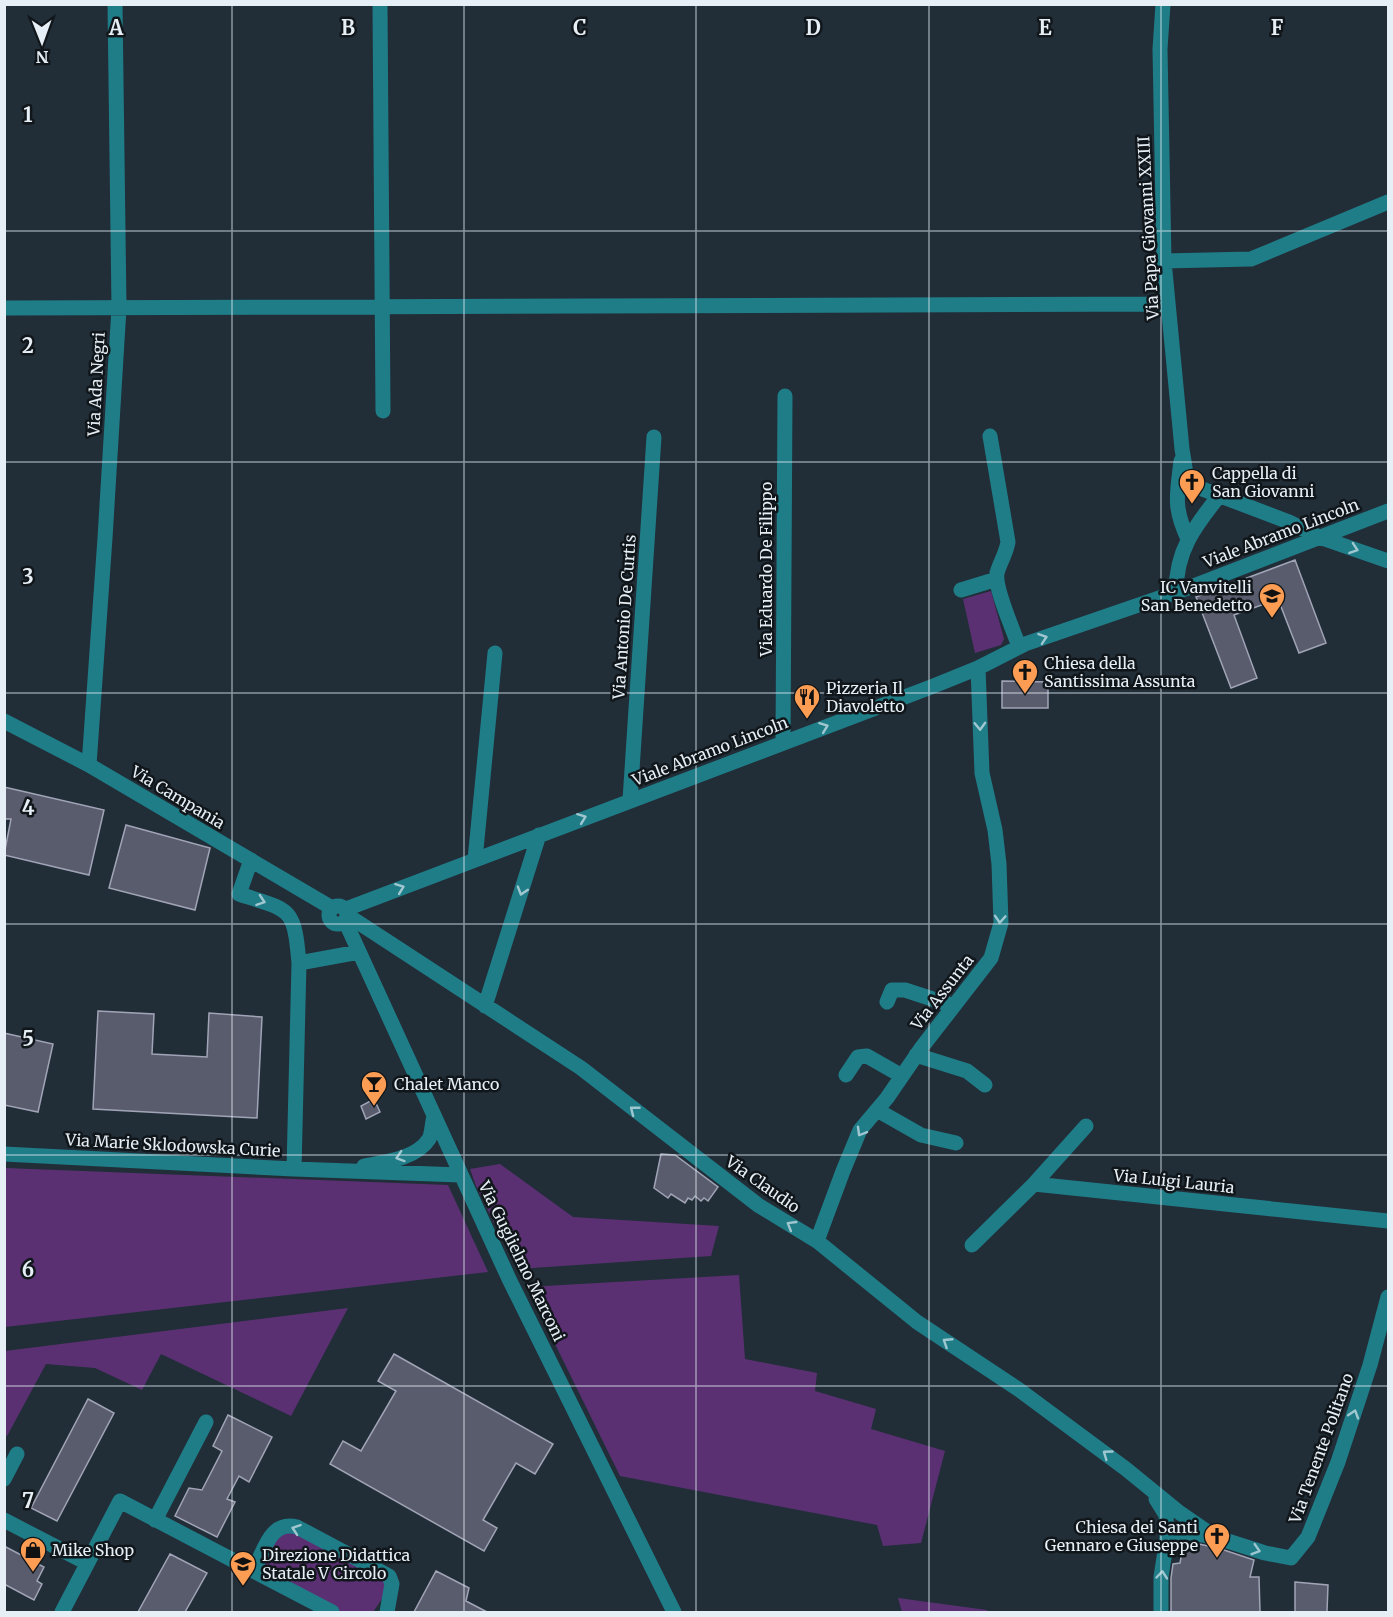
<svg xmlns="http://www.w3.org/2000/svg" width="1393" height="1617" font-family="Merriweather,serif">
	<style>
		.green { fill: #5b3073 }
		.building { fill: #595c6c; stroke: #a1a4b6; stroke-width: 1.5 }
		.lines { fill: none; stroke-linecap: round; stroke-linejoin: round }
		.minor { stroke: #1f7d88; stroke-width: 15 }
		.oneway { stroke: #a0c7d0 }
		.grid { fill: none; stroke: #e6eff6; stroke-width: 1.5; stroke-opacity: 0.55 }
		.labels { text-anchor: middle; stroke-width: 5; stroke-linejoin: round; paint-order: stroke }
		.street-label { font-size: 16px; fill: #e6eff6; stroke: #10161a }
		.poi-label { font-size: 16px; fill: #e6eff6; stroke: #10161a; text-anchor: start }
		.grid-label { font-size: 20px; text-anchor: middle; font-weight: bold; fill: #e6eff6; stroke: #10161a; stroke-width: 5; stroke-linejoin: round; paint-order: stroke }
	</style>
	<rect width="100%" height="100%" fill="#212e38"/>
	<!-- green -->
	<path class="green" d="M991,591L1004,639L1001,645L975,653L963,599Z
		M500,1164L573,1217L719,1226L711,1256L517,1269L476,1186L470,1169Z
		M5,1168L448,1185L488,1272L5,1327Z
		M739,1275L745,1359L817,1373L815,1391L876,1409L871,1429L945,1451L921,1543L883,1546L877,1525L620,1476L527,1287Z
		M348,1308L291,1416L161,1354L142,1390L95,1368L46,1364L7,1436L5,1435V1351Z
		M288,1525L392,1584L373,1612H335L251,1569Z
		M898,1598L987,1610L988,1612H902Z"/>
	<!-- building -->
	<path class="building" d="M1295,560L1326,643L1299,653L1278,599L1234,615L1257,678L1231,688L1196,597Z
		M1002,681L1048,682V708H1002Z
		M4,787L104,810L89,875L4,855L11,819H4Z
		M126,825L210,848L195,910L109,888Z
		M98,1011L154,1014L152,1054L207,1057L209,1013L262,1017L257,1118L93,1109Z
		M4,1033L53,1044L38,1112L4,1105Z
		M374,1099L380,1112L366,1119L361,1106Z
		M661,1154L675,1155L718,1187L708,1201L704,1198L701,1201L695,1196L692,1200L688,1198L685,1203L671,1194L668,1198L654,1188Z
		M394,1354L553,1444L535,1474L516,1463L483,1520L497,1528L484,1551L330,1464L343,1441L361,1451L396,1391L378,1381Z
		M88,1399L114,1413L57,1521L31,1508Z
		M228,1415L272,1437L249,1482L239,1476L227,1499L235,1502L217,1537L175,1516L189,1488L202,1490L222,1451L213,1446Z
		M1194,1543L1218,1548L1254,1560L1250,1577H1259L1260,1612H1171V1578L1173,1564L1180,1563L1183,1546L1194,1548Z
		M4,1546L44,1567L37,1581L42,1584L34,1600L4,1584Z
		M170,1554L207,1573L185,1612H138Z
		M436,1571L469,1588L466,1601L487,1612H414Z
		M1295,1582L1328,1585L1327,1612H1295Z"/>
	<g class="lines">
		<!-- minor -->
		<path class="minor" d="M380,4L383,411
			M1163,4L1160,49L1164,261L1182,449L1186,474L1197,487L1289,522L1319,537L1388,561
			M1164,261L1251,259L1388,202
			M4,308L1168,304
			M990,436L1008,542C1006,554 1000,562 997,573C994,588 1014,631 1019,647
			M1181,461C1177,495 1173,507 1188,539
			M961,590L997,579
			M1176,592C1176,551 1194,527 1219,496
			M4,721L89,765L332,908
			M783,742L785,396
			M89,765L105,538L119,308L115,4
			M630,800L654,437
			M251,860L239,894C291,911 294,906 299,963
			M475,860L495,653
			M329 915a9 9 0 1 1 18 0a9 9 0 1 1-18 0Z
			M346,909L931,687L978,668L1025,644L1191,587L1388,511
			M347,915L581,1068L758,1205L817,1241L917,1322L1018,1389L1126,1469L1180,1513L1215,1537L1265,1553L1291,1558L1308,1537L1338,1462L1370,1365L1388,1297
			M345,921L509,1279L674,1612
			M887,1002L892,990H905L954,1006
			M485,1006L539,835
			M916,1055L967,1071L985,1085
			M846,1075L858,1057L867,1056L902,1076
			M877,1110L921,1135L956,1143
			M1086,1126L1034,1184L1388,1221
			M4,1154L294,1169L461,1175
			M364,1166C385,1162 416,1159 429,1139C432,1134 432,1123 434,1116
			M294,1169L299,963L359,952
			M817,1241L843,1171L860,1130L887,1098L922,1047L991,958L1001,923L999,864L995,830L982,773L978,668
			M972,1245L1034,1184
			M4,1479L17,1454
			M1156,1499L1166,1515L1167,1538L1161,1577V1612
			M4,1520L87,1563
			M155,1520L206,1422
			M1167,1538L1186,1532L1208,1536
			M254,1570C264,1551 270,1520 297,1527L389,1576L392,1584L387,1612
			M62,1612L120,1501L332,1612"/>
	</g>
	<!-- one-way arrows -->
	<defs><path id="oneway-chevron" d="M-2-3.5L2.5 0L-2 3.5" fill="none" stroke-width="1.6" stroke-linecap="round" stroke-linejoin="round" transform="scale(1.5)"/></defs>
	<g class="oneway">
		<use href="#oneway-chevron" transform="translate(1354 549) rotate(19)"/>
		<use href="#oneway-chevron" transform="translate(1043 638) rotate(-19)"/>
		<use href="#oneway-chevron" transform="translate(980 726) rotate(88)"/>
		<use href="#oneway-chevron" transform="translate(824 727) rotate(-21)"/>
		<use href="#oneway-chevron" transform="translate(582 818) rotate(-21)"/>
		<use href="#oneway-chevron" transform="translate(400 888) rotate(-21)"/>
		<use href="#oneway-chevron" transform="translate(522 891) rotate(107)"/>
		<use href="#oneway-chevron" transform="translate(261 901) rotate(19)"/>
		<use href="#oneway-chevron" transform="translate(1000 919) rotate(94)"/>
		<use href="#oneway-chevron" transform="translate(634 1110) rotate(-142)"/>
		<use href="#oneway-chevron" transform="translate(861 1132) rotate(120)"/>
		<use href="#oneway-chevron" transform="translate(400 1157) rotate(162)"/>
		<use href="#oneway-chevron" transform="translate(791 1225) rotate(-149)"/>
		<use href="#oneway-chevron" transform="translate(947 1342) rotate(-147)"/>
		<use href="#oneway-chevron" transform="translate(1354 1414) rotate(-72)"/>
		<use href="#oneway-chevron" transform="translate(1107 1454) rotate(-144)"/>
		<use href="#oneway-chevron" transform="translate(296 1529) rotate(-161)"/>
		<use href="#oneway-chevron" transform="translate(1256 1550) rotate(17)"/>
		<use href="#oneway-chevron" transform="translate(1162 1575) rotate(-85)"/>
	</g>
	<!-- grid -->
	<path class="grid" d="M232,4V1612M464,4V1612M696,4V1612M929,4V1612M1161,4V1612M4,231H1388M4,462H1388M4,693H1388M4,924H1388M4,1155H1388M4,1386H1388"/>
	<!-- icons -->
	<defs>
		<g id="church-pin" transform="scale(1.35)"><path d="M0 17L-7.5 6A9.5 9.5 0 1 1 7.5 6Z" fill="#fc9d53" stroke="#10161a"/><path d="M-1.2-6h2.4v3.5h3.3v2.4h-3.3V6h-2.4V-.1h-3.3v-2.4h3.3Z" fill="#111"/></g>
		<g id="school-pin" transform="scale(1.35)"><path d="M0 17L-7.5 6A9.5 9.5 0 1 1 7.5 6Z" fill="#fc9d53" stroke="#10161a"/><path d="M0-5L7-2L0 1L-7-2ZM-4 1L0 2.5L4 1V4Q0 6-4 4Z" fill="#111"/></g>
		<g id="restaurant-pin" transform="scale(1.35)"><path d="M0 17L-7.5 6A9.5 9.5 0 1 1 7.5 6Z" fill="#fc9d53" stroke="#10161a"/><path d="M-5-6h1v4h1v-4h1v4h1v-4h1v5L-1.5 .5V6h-2V.5L-5-1ZM5-6V6H3V1.5H1.5Q1.5-4 5-6Z" fill="#111"/></g>
		<g id="bar-pin" transform="scale(1.35)"><path d="M0 17L-7.5 6A9.5 9.5 0 1 1 7.5 6Z" fill="#fc9d53" stroke="#10161a"/><path d="M-6-5H6L.8 .8V4.5H3.5V6h-7V4.5H-.8V.8Z" fill="#111"/></g>
		<g id="shop-pin" transform="scale(1.35)"><path d="M0 17L-7.5 6A9.5 9.5 0 1 1 7.5 6Z" fill="#fc9d53" stroke="#10161a"/><path d="M-5-2.5h2.3a2.7 3.5 0 0 1 5.4 0H5L5.5 6h-11ZM-1.5-2.5h3a1.5 2.3 0 0 0-3 0Z" fill="#111"/></g>
	</defs>
	<g fill-rule="evenodd">
		<use href="#church-pin" x="1192" y="482"/>
		<use href="#school-pin" x="1272" y="596"/>
		<use href="#church-pin" x="1025" y="672"/>
		<use href="#restaurant-pin" x="807" y="697"/>
		<use href="#bar-pin" x="374" y="1084"/>
		<use href="#church-pin" x="1217" y="1536"/>
		<use href="#shop-pin" x="33" y="1550"/>
		<use href="#school-pin" x="243" y="1564"/>
	</g>
	<g class="labels">
		<!-- street labels -->
		<g class="street-label">
			<text transform="translate(1148 228) rotate(-93)" y="6">Via Papa Giovanni XXIII</text>
			<text transform="translate(96 384) rotate(-87)" y="6">Via Ada Negri</text>
			<text transform="translate(1281 533) rotate(-21)" y="6">Viale Abramo Lincoln</text>
			<text transform="translate(766 569) rotate(-90)" y="6">Via Eduardo De Filippo</text>
			<text transform="translate(624 617) rotate(-86)" y="6">Via Antonio De Curtis</text>
			<text transform="translate(710 751) rotate(-21)" y="6">Viale Abramo Lincoln</text>
			<text transform="translate(178 797) rotate(31)" y="6">Via Campania</text>
			<text transform="translate(942 992) rotate(-52)" y="6">Via Assunta</text>
			<text transform="translate(173 1145) rotate(3)" y="6">Via Marie Sklodowska Curie</text>
			<text transform="translate(1174 1181) rotate(6)" y="6">Via Luigi Lauria</text>
			<text transform="translate(763 1184) rotate(35)" y="6">Via Claudio</text>
			<text transform="translate(522 1261) rotate(64)" y="6">Via Guglielmo Marconi</text>
			<text transform="translate(1321 1448) rotate(-70)" y="6">Via Tenente Politano</text>
		</g>
		<!-- poi labels -->
		<g class="poi-label">
			<text x="1212" y="479">Cappella di<tspan x="1212" dy="18">San Giovanni</tspan></text>
			<text x="1252" y="593" text-anchor="end">IC Vanvitelli<tspan x="1252" dy="18">San Benedetto</tspan></text>
			<text x="1044" y="669">Chiesa della<tspan x="1044" dy="18">Santissima Assunta</tspan></text>
			<text x="826" y="694">Pizzeria Il<tspan x="826" dy="18">Diavoletto</tspan></text>
			<text x="394" y="1090">Chalet Manco</text>
			<text x="1198" y="1533" text-anchor="end">Chiesa dei Santi<tspan x="1198" dy="18">Gennaro e Giuseppe</tspan></text>
			<text x="52" y="1556">Mike Shop</text>
			<text x="262" y="1561">Direzione Didattica<tspan x="262" dy="18">Statale V Circolo</tspan></text>
		</g>
	</g>
	<g class="grid-label">
		<text x="116" y="35">A</text>
		<text x="348" y="35">B</text>
		<text x="580" y="35">C</text>
		<text x="813" y="35">D</text>
		<text x="1045" y="35">E</text>
		<text x="1277" y="35">F</text>
		<text x="28" y="122">1</text>
		<text x="28" y="353">2</text>
		<text x="28" y="584">3</text>
		<text x="28" y="815">4</text>
		<text x="28" y="1046">5</text>
		<text x="28" y="1277">6</text>
		<text x="28" y="1508">7</text>
	</g>
	<!-- border -->
	<rect width="1393" height="1617" fill="none" stroke="#e6eff6" stroke-width="12"/>
	<!-- north arrow -->
	<g transform="translate(42 42) rotate(179)" stroke="#10161a" stroke-width="4.5" paint-order="stroke">
	<path d="M0-4.5L10 22L0 15L-10 22Z" fill="#e6eff6"/>
	<text y="-9" font-size="16" font-weight="bold" text-anchor="middle" fill="#e6eff6">N</text>
	</g>
</svg>
